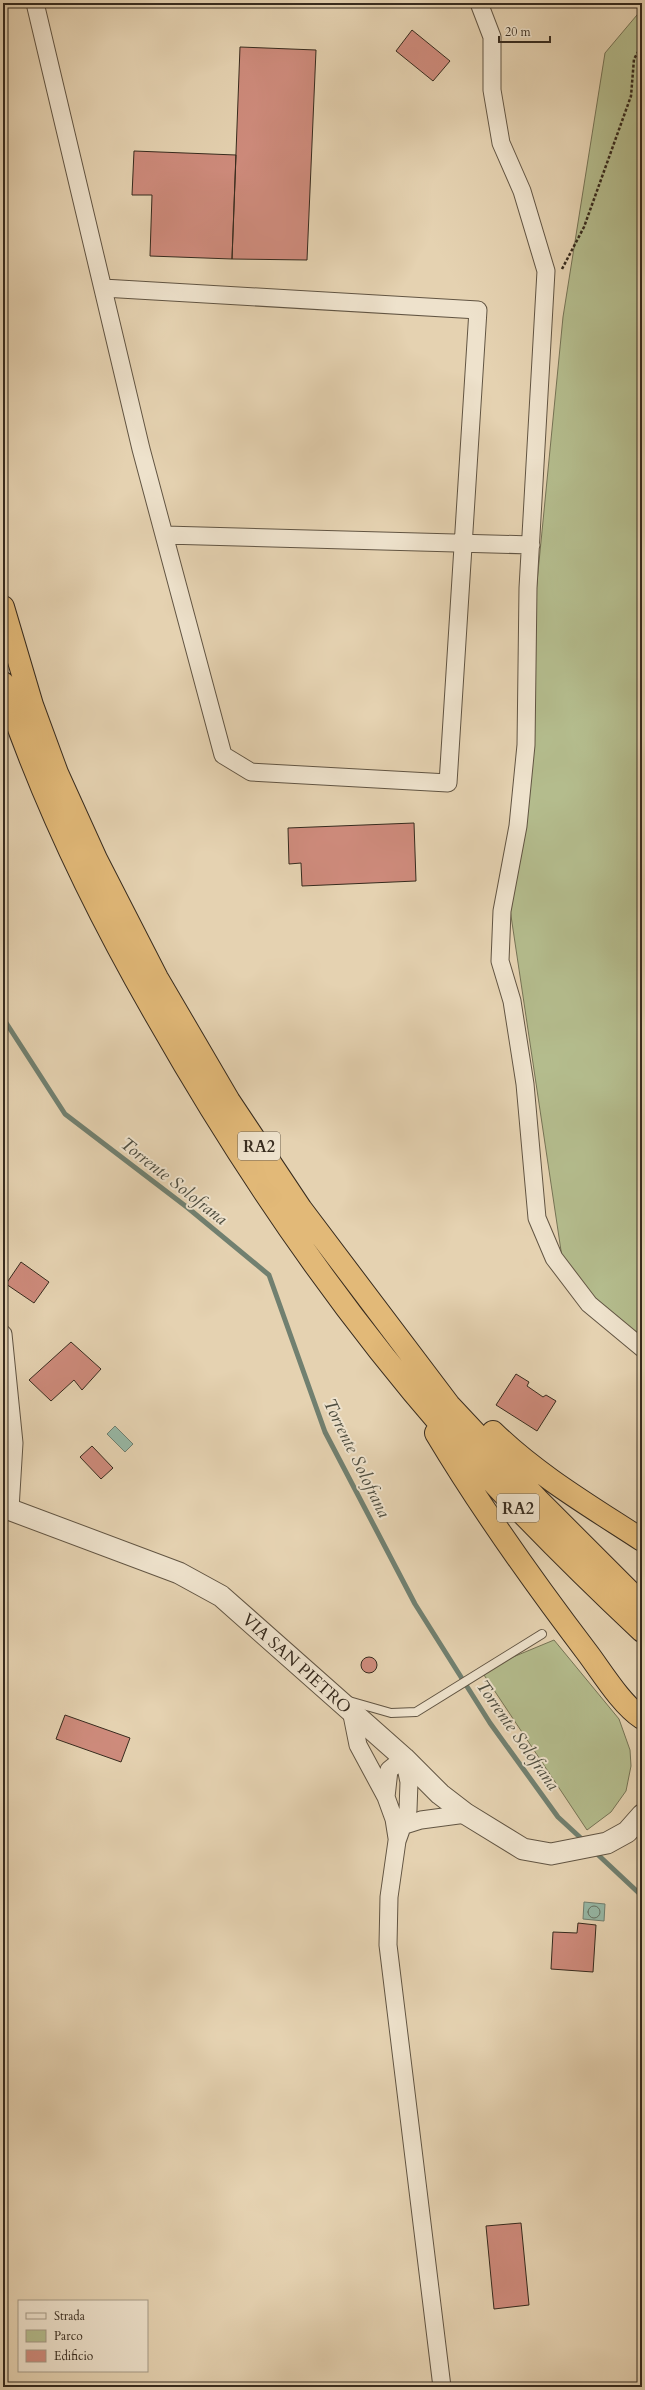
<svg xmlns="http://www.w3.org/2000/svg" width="645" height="2390" font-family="Cardo,serif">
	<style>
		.green { fill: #b4bc8d; stroke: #767456 }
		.water { fill: #97b8a6; stroke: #718070 }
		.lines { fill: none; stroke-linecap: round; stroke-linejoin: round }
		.shore { stroke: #677262; stroke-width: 1 }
		.stream { stroke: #718070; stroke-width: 5 }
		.building { fill: #ce8b7c; stroke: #372b1e }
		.service-casing { stroke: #625543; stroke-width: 10 }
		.minor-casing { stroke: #625543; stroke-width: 19 }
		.tertiary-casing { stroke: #625543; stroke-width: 23 }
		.motorway-casing { stroke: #372b1e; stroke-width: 24 }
		.path { stroke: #372b1e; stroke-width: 2.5; stroke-dasharray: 3 2; stroke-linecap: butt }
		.service { stroke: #eee2cc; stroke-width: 8 }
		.minor { stroke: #eee2cc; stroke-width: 17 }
		.tertiary { stroke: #eee2cc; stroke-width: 21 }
		.motorway { stroke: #e2b978; stroke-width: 22 }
		.labels { text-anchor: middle; stroke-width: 4; stroke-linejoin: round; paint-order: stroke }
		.shield { fill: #eee2cc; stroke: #6e6252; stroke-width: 1 }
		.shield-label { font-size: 16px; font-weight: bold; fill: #372b1e }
		.street-label { font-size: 17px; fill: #372b1e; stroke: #eee2cc }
		.water-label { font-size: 18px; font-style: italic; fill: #4f4e40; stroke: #eee2cc }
	</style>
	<rect width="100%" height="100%" fill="#e5d2b1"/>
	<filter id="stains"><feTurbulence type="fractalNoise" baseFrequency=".005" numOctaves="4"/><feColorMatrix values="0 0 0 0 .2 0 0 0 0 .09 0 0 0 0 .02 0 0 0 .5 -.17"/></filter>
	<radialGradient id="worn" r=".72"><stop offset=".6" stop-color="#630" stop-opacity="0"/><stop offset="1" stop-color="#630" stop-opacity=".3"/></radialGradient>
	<!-- green -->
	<path class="green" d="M642,9V1345L566,1284L507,889L563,317L605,53Z
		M554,1640L619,1719L630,1750L631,1766L626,1791L611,1812L587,1830L484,1675L501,1662Z"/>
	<!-- water -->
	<path class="water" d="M115,1426L133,1444L125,1452L107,1434Z
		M584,1902L605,1904L604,1921L583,1919Z"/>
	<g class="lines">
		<!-- shore -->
		<path class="shore" d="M588 1912a6 6 0 1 1 12 0a6 6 0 1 1-12 0Z"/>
		<!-- stream -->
		<path class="stream" d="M3,1018L65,1114L188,1208L269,1275L325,1432L415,1604L490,1723L558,1817L584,1841
			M594,1851L642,1896"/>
	</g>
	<!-- building -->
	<path class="building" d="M412,30L450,61L433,81L396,51Z
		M240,47L316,50L307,260L232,259Z
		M134,151L236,155L232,259L150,256L152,195H132Z
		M414,823L416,881L302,886L301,863L289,864L288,828Z
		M21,1262L49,1282L34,1303L6,1284Z
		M71,1342L101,1369L82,1390L74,1380L51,1401L29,1380Z
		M516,1374L529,1382L527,1386L543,1397L546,1395L556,1401L537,1431L496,1405Z
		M92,1446L113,1468L101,1479L80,1457Z
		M361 1665a8 8 0 1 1 16 0a8 8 0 1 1-16 0Z
		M65,1715L130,1738L121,1762L56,1739Z
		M578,1923L596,1925L593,1972L551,1969L553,1932L577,1933Z
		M521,2223L529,2305L494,2309L486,2226Z"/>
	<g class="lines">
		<!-- service casing -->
		<g class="service-casing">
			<path id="service" d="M349,1701L391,1713L416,1712L542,1634"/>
		</g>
		<!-- minor casing -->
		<g class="minor-casing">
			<path id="minor" d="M35,3L141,449L223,755L251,772L448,783L478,310L103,288
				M479,3L492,37V90L501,143L522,191L546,271L528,588L526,745L518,826L502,911L500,961L512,1001L525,1084L537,1218L554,1258L589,1304L642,1348
				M165,535L531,545
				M3,1334L14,1443L10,1509
				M351,1710L358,1745L386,1797L394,1819L397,1838
				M386,1797L389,1770L404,1758L409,1782L408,1810L397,1841L389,1897L388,1945L442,2387
				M402,1826L421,1820L466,1814"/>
		</g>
		<!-- tertiary casing -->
		<g class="tertiary-casing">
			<path id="tertiary" d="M3,1507L179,1573L221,1596L404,1758L440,1794L466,1814L523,1849L551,1854L607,1843L627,1832L642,1815"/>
		</g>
		<!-- motorway casing -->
		<g class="motorway-casing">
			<path id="motorway" d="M3,607L32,705L57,773L96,859L157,978L229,1101L301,1209L449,1405L538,1500L642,1604
				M3,683C42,801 96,912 158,1019C241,1165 337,1306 447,1432C509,1502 575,1568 642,1631
				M493,1432C537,1475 590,1506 642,1540
				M436,1433C482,1510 535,1584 589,1655C603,1674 622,1705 642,1718"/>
		</g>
		<!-- path -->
		<path class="path" d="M562,269L584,227L631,96L634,59L642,45"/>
		<!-- service -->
		<use href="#service" class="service"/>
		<!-- minor -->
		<use href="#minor" class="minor"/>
		<!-- tertiary -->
		<use href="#tertiary" class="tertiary"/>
		<!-- motorway -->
		<use href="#motorway" class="motorway"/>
	</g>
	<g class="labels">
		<!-- shield labels -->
		<g class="shield">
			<rect x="238" y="1132" width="42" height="28" rx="3"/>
			<rect x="497" y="1494" width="42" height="28" rx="3"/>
		</g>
		<g class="shield-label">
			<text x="259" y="1152">RA2</text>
			<text x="518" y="1514">RA2</text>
		</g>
		<!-- street labels -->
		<g class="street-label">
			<text transform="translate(297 1663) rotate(42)" y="6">VIA SAN PIETRO</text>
		</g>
		<!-- water labels -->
		<g class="water-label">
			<text transform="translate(174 1181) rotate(38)" y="6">Torrente Solofrana</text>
			<text transform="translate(357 1458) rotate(64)" y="6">Torrente Solofrana</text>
			<text transform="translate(518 1735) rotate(55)" y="6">Torrente Solofrana</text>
		</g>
	</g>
	<!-- margin -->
	<rect width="645" height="2390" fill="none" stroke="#e5d2b1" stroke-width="16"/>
	<rect x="4" y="4" width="637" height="2382" fill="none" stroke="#372b1e" stroke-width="2"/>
	<rect x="8" y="8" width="629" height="2374" fill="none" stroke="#372b1e"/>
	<!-- legend -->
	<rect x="18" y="2300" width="130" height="72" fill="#eee2cc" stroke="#a59986"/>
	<rect x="26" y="2313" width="20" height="6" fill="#eee2cc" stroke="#a59986"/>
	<text x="54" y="2320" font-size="12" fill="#372b1e">Strada</text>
	<rect x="26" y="2330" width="20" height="12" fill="#b4bc8d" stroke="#a59986"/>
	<text x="54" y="2340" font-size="12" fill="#372b1e">Parco</text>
	<rect x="26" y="2350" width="20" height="12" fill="#ce8b7c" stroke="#a59986"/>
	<text x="54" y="2360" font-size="12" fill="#372b1e">Edificio</text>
	<!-- scale -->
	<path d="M499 36v6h51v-6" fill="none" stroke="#372b1e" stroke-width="2"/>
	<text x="505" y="36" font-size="12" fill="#372b1e" stroke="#eee2cc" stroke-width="3" paint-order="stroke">20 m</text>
	<rect width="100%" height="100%" filter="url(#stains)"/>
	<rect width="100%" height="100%" fill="url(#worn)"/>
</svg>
